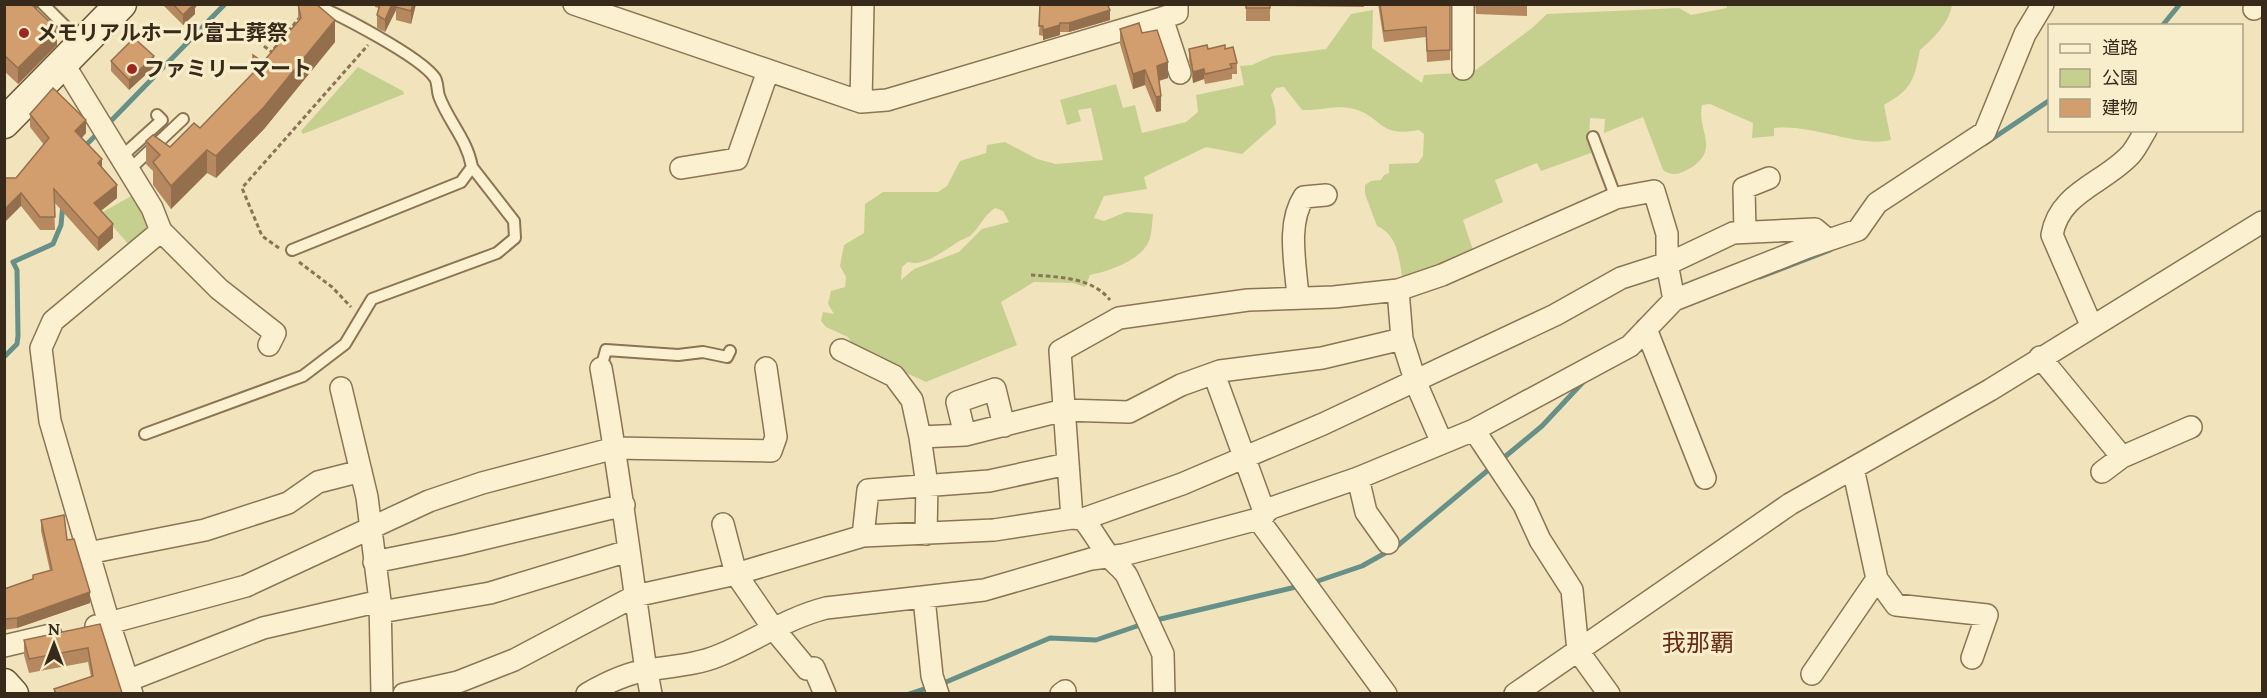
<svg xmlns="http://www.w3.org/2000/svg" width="2267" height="698" font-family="Lora,'Noto Sans JP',serif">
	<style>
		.green { fill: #c5d08f; fill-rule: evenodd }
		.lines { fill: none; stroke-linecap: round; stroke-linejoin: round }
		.stream { stroke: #679088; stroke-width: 5 }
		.lane-casing { stroke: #8a7454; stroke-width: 14 }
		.street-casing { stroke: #8a7454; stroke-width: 24 }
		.secondary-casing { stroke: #6b5438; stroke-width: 33 }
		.path { stroke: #8a7454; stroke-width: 3; stroke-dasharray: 4.5 3; stroke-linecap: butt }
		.lane { stroke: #fbf1d0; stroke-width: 10 }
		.street { stroke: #fbf1d0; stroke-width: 21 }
		.secondary { stroke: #fbf1d0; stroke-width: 30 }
		.wall { fill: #b5885f }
		.shaded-wall { fill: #946f4d }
		.building { fill: #d39e6e; stroke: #946f4d; stroke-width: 1.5 }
		.poi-dot { fill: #9e2620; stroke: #f8eecc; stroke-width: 2 }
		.labels { text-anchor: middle; stroke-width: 6; stroke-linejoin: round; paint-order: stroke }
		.poi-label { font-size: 21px; font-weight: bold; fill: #382a1a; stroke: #f8eecc; text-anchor: start }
		.quarter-label { font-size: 24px; fill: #682c16; stroke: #f8eecc }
	</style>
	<rect width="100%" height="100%" fill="#f1e4bc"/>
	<!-- green -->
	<path class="green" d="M1726,4L1952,5C1949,23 1934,38 1920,50C1914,81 1912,89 1884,105L1891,140C1858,148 1814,124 1774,128V136L1752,138L1753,123L1710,104L1702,105C1696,131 1724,151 1685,171C1677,175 1670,175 1663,170L1643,117L1604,133L1605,119L1590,118L1589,142L1591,153L1541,171L1537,163L1495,180L1503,202L1463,220L1475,256L1403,282C1399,261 1399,235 1377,226L1365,194V185L1371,181L1381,180L1384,175L1389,173V164L1418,163L1423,156L1424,134L1419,130C1378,138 1383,117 1354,109C1337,104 1319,111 1302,110L1284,87L1276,88L1271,95L1275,109L1276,124L1242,154L1206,147L1144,177L1147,189L1104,196L1094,218L1104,221L1126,212L1153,214C1152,222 1152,231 1150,238C1144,260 1109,271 1090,275L1085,287L1073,283L1034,282L1001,302L1017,345L926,382L856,350L848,337L826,327L821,321L823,312L834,314L828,304L831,291L845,287L846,277L840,266L844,245L864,233L865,204L883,192H938L947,186L960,161L986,153L987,145L1005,142L1037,159L1056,164L1103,160L1091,108L1078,110L1081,121L1067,125L1060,100L1116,84L1123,108L1135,105L1142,133L1186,122L1198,112L1196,95L1244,85L1240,66L1252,65L1272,56L1326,49L1351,14L1373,10L1372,48L1422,83L1424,75L1473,72L1532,28L1547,14L1679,8L1691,15L1727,8ZM995,208L1003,211L1009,222L982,229L959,252L914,269L901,280L902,267L908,262C925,267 944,250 958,242C962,239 967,238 970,236C980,227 983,216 995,208Z
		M358,67L403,91L404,94L303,134L301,131Z
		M133,195L150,220L148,232L130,246L101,213Z"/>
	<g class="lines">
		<!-- stream -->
		<path class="stream" d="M2162,26L2180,4
			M107,125L225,4
			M1986,143L2050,100
			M83,148L100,131
			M1760,277L1830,250
			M4,357L17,344L18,336L17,270L13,262L53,244L61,225L63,204
			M1501,460L1542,426L1585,380
			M1312,583L1362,566L1396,547L1493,466
			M1152,621L1300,586
			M939,685L1050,638L1096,640L1143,624
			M909,694L930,687"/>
		<!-- lane casing -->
		<g class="lane-casing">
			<path id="lane" d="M43,4L80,41
				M1593,137L1616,198
				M121,157L162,120L157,115
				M129,170L183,119
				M292,250L461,182L472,167C467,139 448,121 439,96C437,90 438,83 435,78C421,57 337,13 312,4
				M601,368L606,350L678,355L703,352L727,357L730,351
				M145,434L303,376L345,344L372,299L497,253L515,238L514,221L472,167"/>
		</g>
		<!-- street casing -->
		<g class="street-casing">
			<path id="street" d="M574,4L861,102L887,100L1162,18L1177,13V4
				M1463,4V69
				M2254,9L2255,4
				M1162,18L1180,73
				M63,63L152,208L161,231L53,321L41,348L50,421L109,623L96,626
				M861,102L863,4
				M681,168L737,159L768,71
				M161,231L219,289L275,333L269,345
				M1745,232L1744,188L1769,178
				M1398,290L1442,275L1616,198L1654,191L1667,234V263L1674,300
				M1298,298C1296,266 1286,224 1304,197L1326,195
				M2092,327L2052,235C2059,192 2105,183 2131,154C2137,147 2141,138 2146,130
				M1646,329L1705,478
				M841,350L894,376L912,400L920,437
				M2040,357L2122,457
				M601,368C619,468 631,569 646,670
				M1214,374L1265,514
				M341,388L367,497L380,601L382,694
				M1004,426L995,389L957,402L965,435L1064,410L1129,412L1181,385L1220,371L1322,358L1402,339
				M1474,430L1524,505L1540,540L1572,590L1578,651L1609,694
				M2102,472L2122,457L2191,427
				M1358,478L1366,512L1388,543
				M1072,518L1060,351L1119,318L1248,300L1334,297L1398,290L1402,339L1416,383L1442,443
				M1083,519L1182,484L1323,424L1555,315L1621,278L1674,261L1733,233L1815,229L1828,240
				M1258,519L1386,694
				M723,524L736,574L773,628L807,669L814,668L825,694
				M926,534L927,485L920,437L965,435
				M863,536L868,490L989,481L1067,464
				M88,553L205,530L288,503L318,482L361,471
				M374,562L458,545L624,505
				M1877,579L1896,605L1987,615L1972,658
				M924,598L932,676L938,694
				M381,612L490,593L628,551
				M4,646L51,635
				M1812,674L1877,579L1853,468
				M648,678L651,694
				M127,681L263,628L380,601
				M132,694L109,623L246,586L429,501L482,483L615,448L771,451L776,437L766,368
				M404,694L458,682L514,660L635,596L736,574L863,536L994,530L1072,518L1083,519C1093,531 1099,543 1108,555C1113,563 1122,567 1127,576L1163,654L1164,694
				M587,694C606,683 626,673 648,670C672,666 697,665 720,655C756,640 787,618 826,608L984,590L1091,559L1123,555L1258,519L1271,508L1358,478L1474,430L1630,346L1674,300L1808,247L1858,230L1877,203L1985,132L2025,34L2043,4
				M1061,694L1065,691
				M1515,694L1790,504L1990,390L2262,222"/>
		</g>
		<!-- secondary casing -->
		<g class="secondary-casing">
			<path id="secondary" d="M4,123L121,4
				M4,684L13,694"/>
		</g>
		<!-- path -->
		<path class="path" d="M252,37L273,53
			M274,49L300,17
			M279,248L262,236L242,188L368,45
			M299,262L332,287L351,307
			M1031,275C1058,277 1092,277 1110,300"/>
		<!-- lane -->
		<use href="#lane" class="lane"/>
		<!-- street -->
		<use href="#street" class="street"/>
		<!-- secondary -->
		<use href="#secondary" class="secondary"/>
	</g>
	<!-- wall -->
	<path class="wall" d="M4,4H37V10L57,45L18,84L4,71Z
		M162,4H198L195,8V14L183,25Z
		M298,4L335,42L264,129L216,178L207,173L171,209L153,185V171L146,164V141L170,147L200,128L253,74V55L263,62L298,22Z
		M375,4H416L411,24L396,20V10L385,32L377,28V15L379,8L375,7Z
		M1040,4L1110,20L1069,32H1060V35L1043,40V36L1039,35Z
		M1246,4H1364V7L1270,6V21H1246Z
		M1378,4H1450V60L1427,62L1426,37L1384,42Z
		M1475,4H1527V16L1476,14Z
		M1619,4H1637V6H1619Z
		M1120,29L1168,78L1159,81L1161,111L1156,112L1145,85L1133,89L1120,44Z
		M1189,49H1225L1237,63V74H1232V79L1205,84L1204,79L1193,83L1189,60Z
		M111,61L154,67L129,90L111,71Z
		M30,114L86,133L82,138L102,168L117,198L101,211L113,238L98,251L54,202L55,230H40L21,206L16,178L44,145L30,127Z
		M41,520L67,540L90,603L17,628L4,630V589L33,579V575L50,571L41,531Z
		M100,624L122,693H54V689L91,677L88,662L29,673L24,655V640Z"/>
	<!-- shaded-wall -->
	<path class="shaded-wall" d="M32,4H37V15L32,5Z
		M192,4H198L195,8V14L183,25V15Z
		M392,4H396V10L385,32V20Z
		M413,4H416L411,24V11Z
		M1110,10V20L1069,32V23Z
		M335,20V42L264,129L216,178V156Z
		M1060,25V35L1043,40V30Z
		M57,29V45L18,84V68Z
		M154,56V67L129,90V80Z
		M1168,62V78L1157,81V66Z
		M1204,69V79L1193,83V72Z
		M1145,70V85L1133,89V74Z
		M1161,96V111L1156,112V97Z
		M86,120V133L75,144V131Z
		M207,150V173L171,209V186Z
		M102,159V172L98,163Z
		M117,185V198L94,216V203Z
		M21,193V206L4,223V210Z
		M113,224V238L98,251V238Z
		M90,592V603L17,628V618Z"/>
	<!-- building -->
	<path class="building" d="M4,4H32V5L57,29L18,68L4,55Z
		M173,4H194L183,15Z
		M298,4H316L335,20L264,107L216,156L207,150L171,186L153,162L160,155L146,141L153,135L170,147L194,123L200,128L254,72L253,55L263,62L301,18Z
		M380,4H392L385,20L377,15Z
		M396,4H413L411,11L396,7Z
		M1040,4H1107L1110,10L1069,23H1060V25L1043,30V26H1039Z
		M1246,4H1270V8H1246Z
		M1380,4H1450V50L1427,51L1426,27L1384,31Z
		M1139,23L1142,33L1157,30L1168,62L1157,66L1161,96L1156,97L1145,70L1133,74L1120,29Z
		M134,38L154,56L129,80L111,61Z
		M1207,45L1208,49L1225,45V49L1233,47L1237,63L1230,64L1232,68L1205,74L1204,69L1193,72L1189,49Z
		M53,88L86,120L75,131L102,159L98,163L117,185L94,203L113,224L98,238L54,189L55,217H40L21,193L4,210V178H16L49,138L30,114Z
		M64,515L67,540L74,539L90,592L17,618L4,619V589L33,579V575L52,570L41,520Z
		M100,624L122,693H56L54,689L93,676L88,648L29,659L24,640Z"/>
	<!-- markers -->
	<g class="poi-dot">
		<circle cx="24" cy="33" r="6"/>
		<circle cx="132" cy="69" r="6"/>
	</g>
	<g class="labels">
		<!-- poi labels -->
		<g class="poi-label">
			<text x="36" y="40">メモリアルホール富士葬祭</text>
			<text x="144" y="76">ファミリーマート</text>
		</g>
		<!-- quarter labels -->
		<g class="quarter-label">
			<text x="1698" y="651">我那覇</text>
		</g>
	</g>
	<!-- border -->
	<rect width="2267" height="698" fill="none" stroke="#382a1a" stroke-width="12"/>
	<!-- legend -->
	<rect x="2048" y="24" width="195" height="108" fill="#f8eecc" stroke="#aba085" stroke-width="1.5"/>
	<rect x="2060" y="44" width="30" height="9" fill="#fbf1d0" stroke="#aba085" stroke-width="1.5"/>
	<text x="2102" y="54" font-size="18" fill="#382a1a">道路</text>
	<rect x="2060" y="69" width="30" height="18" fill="#c5d08f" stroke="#aba085" stroke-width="1.5"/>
	<text x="2102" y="84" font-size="18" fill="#382a1a">公園</text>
	<rect x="2060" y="99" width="30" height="18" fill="#d39e6e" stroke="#aba085" stroke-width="1.5"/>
	<text x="2102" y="114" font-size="18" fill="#382a1a">建物</text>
	<!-- north arrow -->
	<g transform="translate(54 644)" stroke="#f8eecc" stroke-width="4.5" paint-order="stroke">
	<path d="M0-4.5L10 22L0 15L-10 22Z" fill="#382a1a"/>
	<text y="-9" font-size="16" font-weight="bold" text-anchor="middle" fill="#382a1a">N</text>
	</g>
</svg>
